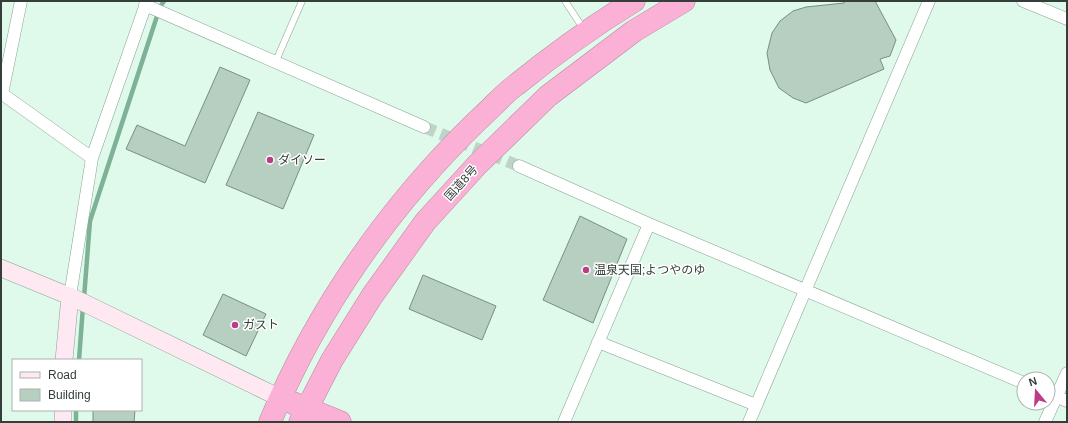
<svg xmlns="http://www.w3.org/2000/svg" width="1068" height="423" font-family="Helvetica,'Noto Sans JP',sans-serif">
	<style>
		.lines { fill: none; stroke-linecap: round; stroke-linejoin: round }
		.stream { stroke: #7eb297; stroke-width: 4.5 }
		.building { fill: #b6cfc1; stroke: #788f83 }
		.street-tunnel { stroke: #bdd4c7; stroke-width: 12; stroke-dasharray: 12 6; stroke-linecap: butt }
		.lane-casing { stroke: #8aa194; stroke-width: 7 }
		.street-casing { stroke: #8aa194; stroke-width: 13 }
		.secondary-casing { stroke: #8aa194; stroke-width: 18 }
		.highway-casing { stroke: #b5899e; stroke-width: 23 }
		.lane { stroke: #fff; stroke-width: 6 }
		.street { stroke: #fff; stroke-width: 12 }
		.secondary { stroke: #fee8f2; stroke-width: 17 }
		.highway { stroke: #fab1d5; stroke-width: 22 }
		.poi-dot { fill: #bc3c87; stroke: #fff; stroke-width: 1.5 }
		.labels { text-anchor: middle; stroke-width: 3; stroke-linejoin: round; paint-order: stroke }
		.poi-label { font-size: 12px; fill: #353f39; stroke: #fff; text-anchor: start }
		.street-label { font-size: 12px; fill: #353f39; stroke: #fff }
	</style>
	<rect width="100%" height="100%" fill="#dff9ea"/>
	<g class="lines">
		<!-- stream -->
		<path class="stream" d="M84,298L90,221L160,7L164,1
			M79,360L83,306
			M76,422V410"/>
	</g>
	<!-- building -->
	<path class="building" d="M845,1H875L896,40L890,56L880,59L884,69L806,103L793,98L779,88L770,70L767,53L772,33L780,21L793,11L806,7L844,3Z
		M220,67L250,80L205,183L126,149L137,125L185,146Z
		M258,112L314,135L283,209L226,185Z
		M580,216L627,239L593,323L543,300Z
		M423,275L496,306L482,340L409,309Z
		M223,294L266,314L246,356L203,335Z
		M93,410H135L134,422H93Z"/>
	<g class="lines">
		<!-- street-tunnel -->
		<path class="street-tunnel" d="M424,127L519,166"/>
		<!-- lane casing -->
		<g class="lane-casing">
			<path id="lane" d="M565,1L579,22
				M275,63L302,1"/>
		</g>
		<!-- street casing -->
		<g class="street-casing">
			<path id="street" d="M1023,1L1067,19
				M145,5L424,127
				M1,93L92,158
				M2,94L21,1
				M519,166L649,224L1024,383
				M70,296L92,158L147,1
				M598,342L756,405
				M1048,393L1067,401
				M564,422L649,224
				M749,422L929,1
				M1045,422L1067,373"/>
		</g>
		<!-- secondary casing -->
		<g class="secondary-casing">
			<path id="secondary" d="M1,268L74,298L280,398
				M64,360L70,296
				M63,410V422"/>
		</g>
		<!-- highway casing -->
		<g class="highway-casing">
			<path id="highway" d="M293,403L340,422
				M270,422C317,309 390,205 478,120C491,109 502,95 516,85C553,55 593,26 634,1
				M300,422L332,360L372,296L425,222L477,165L548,96L634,31L684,1"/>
		</g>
		<!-- lane -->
		<use href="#lane" class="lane"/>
		<!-- street -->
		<use href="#street" class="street"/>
		<!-- secondary -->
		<use href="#secondary" class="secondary"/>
		<!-- highway -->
		<use href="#highway" class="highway"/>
	</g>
	<!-- markers -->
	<g class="poi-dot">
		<circle cx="270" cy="160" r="4"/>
		<circle cx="586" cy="270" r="4"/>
		<circle cx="235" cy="325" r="4"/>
	</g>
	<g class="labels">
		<!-- poi labels -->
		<g class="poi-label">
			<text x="278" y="164">ダイソー</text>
			<text x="594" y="274">温泉天国;よつやのゆ</text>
			<text x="243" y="329">ガスト</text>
		</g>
		<!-- street labels -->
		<g class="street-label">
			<text transform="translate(461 183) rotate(-48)" y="4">国道8号</text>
		</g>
	</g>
	<!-- border -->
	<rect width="1068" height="423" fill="none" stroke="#353f39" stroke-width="4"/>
	<!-- legend -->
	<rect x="12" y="359" width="130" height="52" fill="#ffffff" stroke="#aeb2b0"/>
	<rect x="20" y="372" width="20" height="6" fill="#fee8f2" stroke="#aeb2b0"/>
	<text x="48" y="379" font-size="12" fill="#353f39">Road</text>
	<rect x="20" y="389" width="20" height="12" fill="#b6cfc1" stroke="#aeb2b0"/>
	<text x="48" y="399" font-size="12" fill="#353f39">Building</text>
	<!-- north arrow -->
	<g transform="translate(1036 391) rotate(342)"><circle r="19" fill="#ffffff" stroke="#aeb2b0"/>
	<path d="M0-3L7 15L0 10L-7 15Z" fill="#bc3c87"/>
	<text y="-6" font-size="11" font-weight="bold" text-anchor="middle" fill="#353f39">N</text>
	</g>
</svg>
